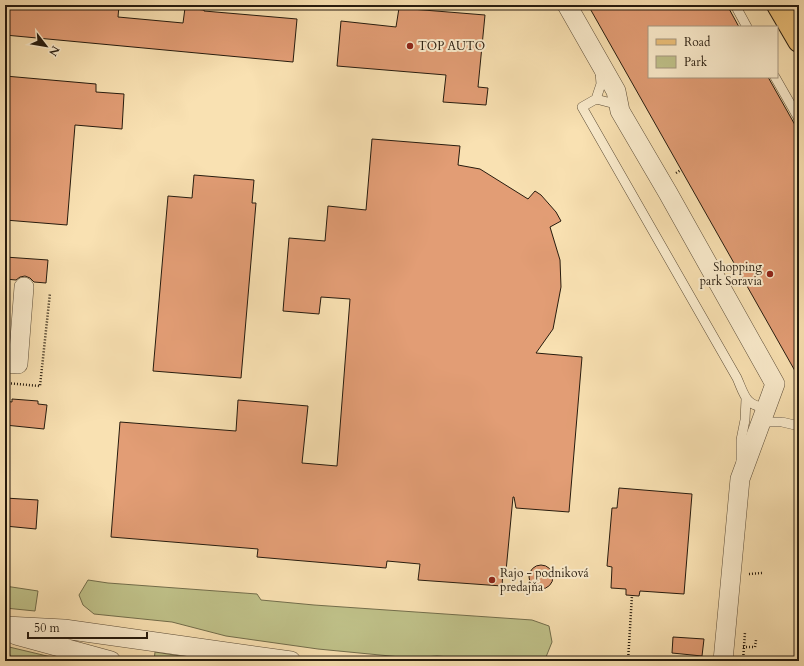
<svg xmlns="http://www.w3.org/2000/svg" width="804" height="666" font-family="Cardo,serif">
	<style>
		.green { fill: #c0c28a; stroke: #736e4c }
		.building { fill: #e29d75; stroke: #261b0e }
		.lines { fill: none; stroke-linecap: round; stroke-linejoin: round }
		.service-casing { stroke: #5b4c37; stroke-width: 10 }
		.minor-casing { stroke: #5b4c37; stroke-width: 20 }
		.primary-casing { stroke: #261b0e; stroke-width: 24 }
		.path { stroke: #261b0e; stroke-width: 2.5; stroke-dasharray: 1 2; stroke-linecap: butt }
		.service { stroke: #fbeccd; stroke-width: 9 }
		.minor { stroke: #fbeccd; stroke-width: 19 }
		.primary { stroke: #ecc079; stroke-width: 22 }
		.poi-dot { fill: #8f2418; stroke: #fbeccd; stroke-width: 1.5 }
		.labels { text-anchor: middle; stroke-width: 4; stroke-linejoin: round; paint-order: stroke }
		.poi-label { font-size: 12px; fill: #261b0e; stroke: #fbeccd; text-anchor: start }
	</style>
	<rect width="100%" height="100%" fill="#f9e1b2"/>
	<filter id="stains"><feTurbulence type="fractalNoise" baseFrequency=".005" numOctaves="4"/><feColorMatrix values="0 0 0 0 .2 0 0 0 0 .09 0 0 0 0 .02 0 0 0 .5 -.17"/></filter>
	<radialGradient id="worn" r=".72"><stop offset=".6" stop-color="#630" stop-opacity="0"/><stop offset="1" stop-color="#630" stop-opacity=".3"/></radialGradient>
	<!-- green -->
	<path class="green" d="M88,580L108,583L257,594L261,600L314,605L532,620L549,626L552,642L546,657L536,661H503L437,656L411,658L318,649L226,636L172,622L94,614L83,605L79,595Z
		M5,586L38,591L35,611L5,608Z
		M5,646L68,661H5Z
		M155,652L212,661H154Z"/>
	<!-- building -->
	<path class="building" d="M5,5H119L118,17L183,23L185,8L204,10V11L297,19L293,62L5,35Z
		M588,5H727L739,27H649V77H768L799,132V378Z
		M399,8L485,15L478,87L488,88L486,105L443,102L446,75L337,66L341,21L396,27Z
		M5,76L96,84V92L124,94L122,129L75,125L67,225L5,220Z
		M372,139L460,146L458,165L480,169L528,199L535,191L541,195L556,212L561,221L550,227L560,260L561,287L553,329L536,353L582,357L569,512L516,508L514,497H513L506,571H503L502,586L418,580L420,564L387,561L386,568L257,557L258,549L111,537L120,422L236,431L238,400L308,406L302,463L337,466L350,299L321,297L319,314L283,311L289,238L325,241L328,206L366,210Z
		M194,175L254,180L252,203H256L241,378L153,371L168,196L192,198Z
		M5,257L48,260L46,283L34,282L30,278L25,276L20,277L16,280L5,279Z
		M12,399L38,401V404L47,405L44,429L5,425V401L12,402Z
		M619,488L692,494L684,594L640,591L639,596L626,595V589L611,588L612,567L607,566L612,508H617Z
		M5,498L38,500L36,529L5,526Z
		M529 577a12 12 0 1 1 24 0a12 12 0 1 1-24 0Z
		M673,637L704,639L702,656L672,653Z"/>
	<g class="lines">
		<!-- service casing -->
		<g class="service-casing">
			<path id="service" d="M735,5L747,27
				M600,72L601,84L596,99L582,107L737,378C745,396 745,405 766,408
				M775,77L799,119
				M596,99L619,105
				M761,422H782L799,426
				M741,461V440L745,420L746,399"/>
		</g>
		<!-- minor casing -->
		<g class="minor-casing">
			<path id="minor" d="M567,5L616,91L620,111L668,193L775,384L740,479L723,661
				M5,363L18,364L24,287
				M5,626L64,629L291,661
				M16,635L111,661"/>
		</g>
		<!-- primary casing -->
		<g class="primary-casing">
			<path id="primary" d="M778,5L799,41"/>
		</g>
		<!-- path -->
		<path class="path" d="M676,173L681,170
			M5,383L40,386L50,293
			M749,574L762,573
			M743,647H755L756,640
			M5,651L14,661
			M628,661L632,595
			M743,661L745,632"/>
		<!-- service -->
		<use href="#service" class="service"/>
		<!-- minor -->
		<use href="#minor" class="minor"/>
		<!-- primary -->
		<use href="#primary" class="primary"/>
	</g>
	<!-- markers -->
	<g class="poi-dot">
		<circle cx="410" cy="46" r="4"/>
		<circle cx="770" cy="274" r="4"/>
		<circle cx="492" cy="580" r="4"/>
	</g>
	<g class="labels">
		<!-- poi labels -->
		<g class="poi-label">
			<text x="418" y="50">TOP AUTO</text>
			<text x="762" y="271" text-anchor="end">Shopping<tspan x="762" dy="14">park Soravia</tspan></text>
			<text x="500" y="577">Rajo - podniková<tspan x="500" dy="14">predajňa</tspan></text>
		</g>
	</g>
	<!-- margin -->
	<rect width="804" height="666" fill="none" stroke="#f9e1b2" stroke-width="20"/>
	<rect x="6" y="6" width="792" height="654" fill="none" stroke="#261b0e" stroke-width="2"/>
	<rect x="10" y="10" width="784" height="646" fill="none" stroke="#261b0e"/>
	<!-- legend -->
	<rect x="648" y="26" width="130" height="52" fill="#fbeccd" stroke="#a69881"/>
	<rect x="656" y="39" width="20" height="6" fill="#ecc079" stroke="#a69881"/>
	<text x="684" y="46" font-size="12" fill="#261b0e">Road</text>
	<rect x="656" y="56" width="20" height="12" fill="#c0c28a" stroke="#a69881"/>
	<text x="684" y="66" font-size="12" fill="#261b0e">Park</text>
	<!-- north arrow -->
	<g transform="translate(46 46) rotate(121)" stroke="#fbeccd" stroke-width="3" paint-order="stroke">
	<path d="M0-3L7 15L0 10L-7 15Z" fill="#261b0e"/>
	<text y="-6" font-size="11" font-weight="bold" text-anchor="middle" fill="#261b0e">N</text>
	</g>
	<!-- scale -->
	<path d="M28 632v6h119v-6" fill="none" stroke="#261b0e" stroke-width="2"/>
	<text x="34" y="632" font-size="12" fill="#261b0e" stroke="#fbeccd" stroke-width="3" paint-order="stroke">50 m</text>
	<rect width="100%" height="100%" filter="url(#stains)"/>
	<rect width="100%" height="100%" fill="url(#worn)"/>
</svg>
